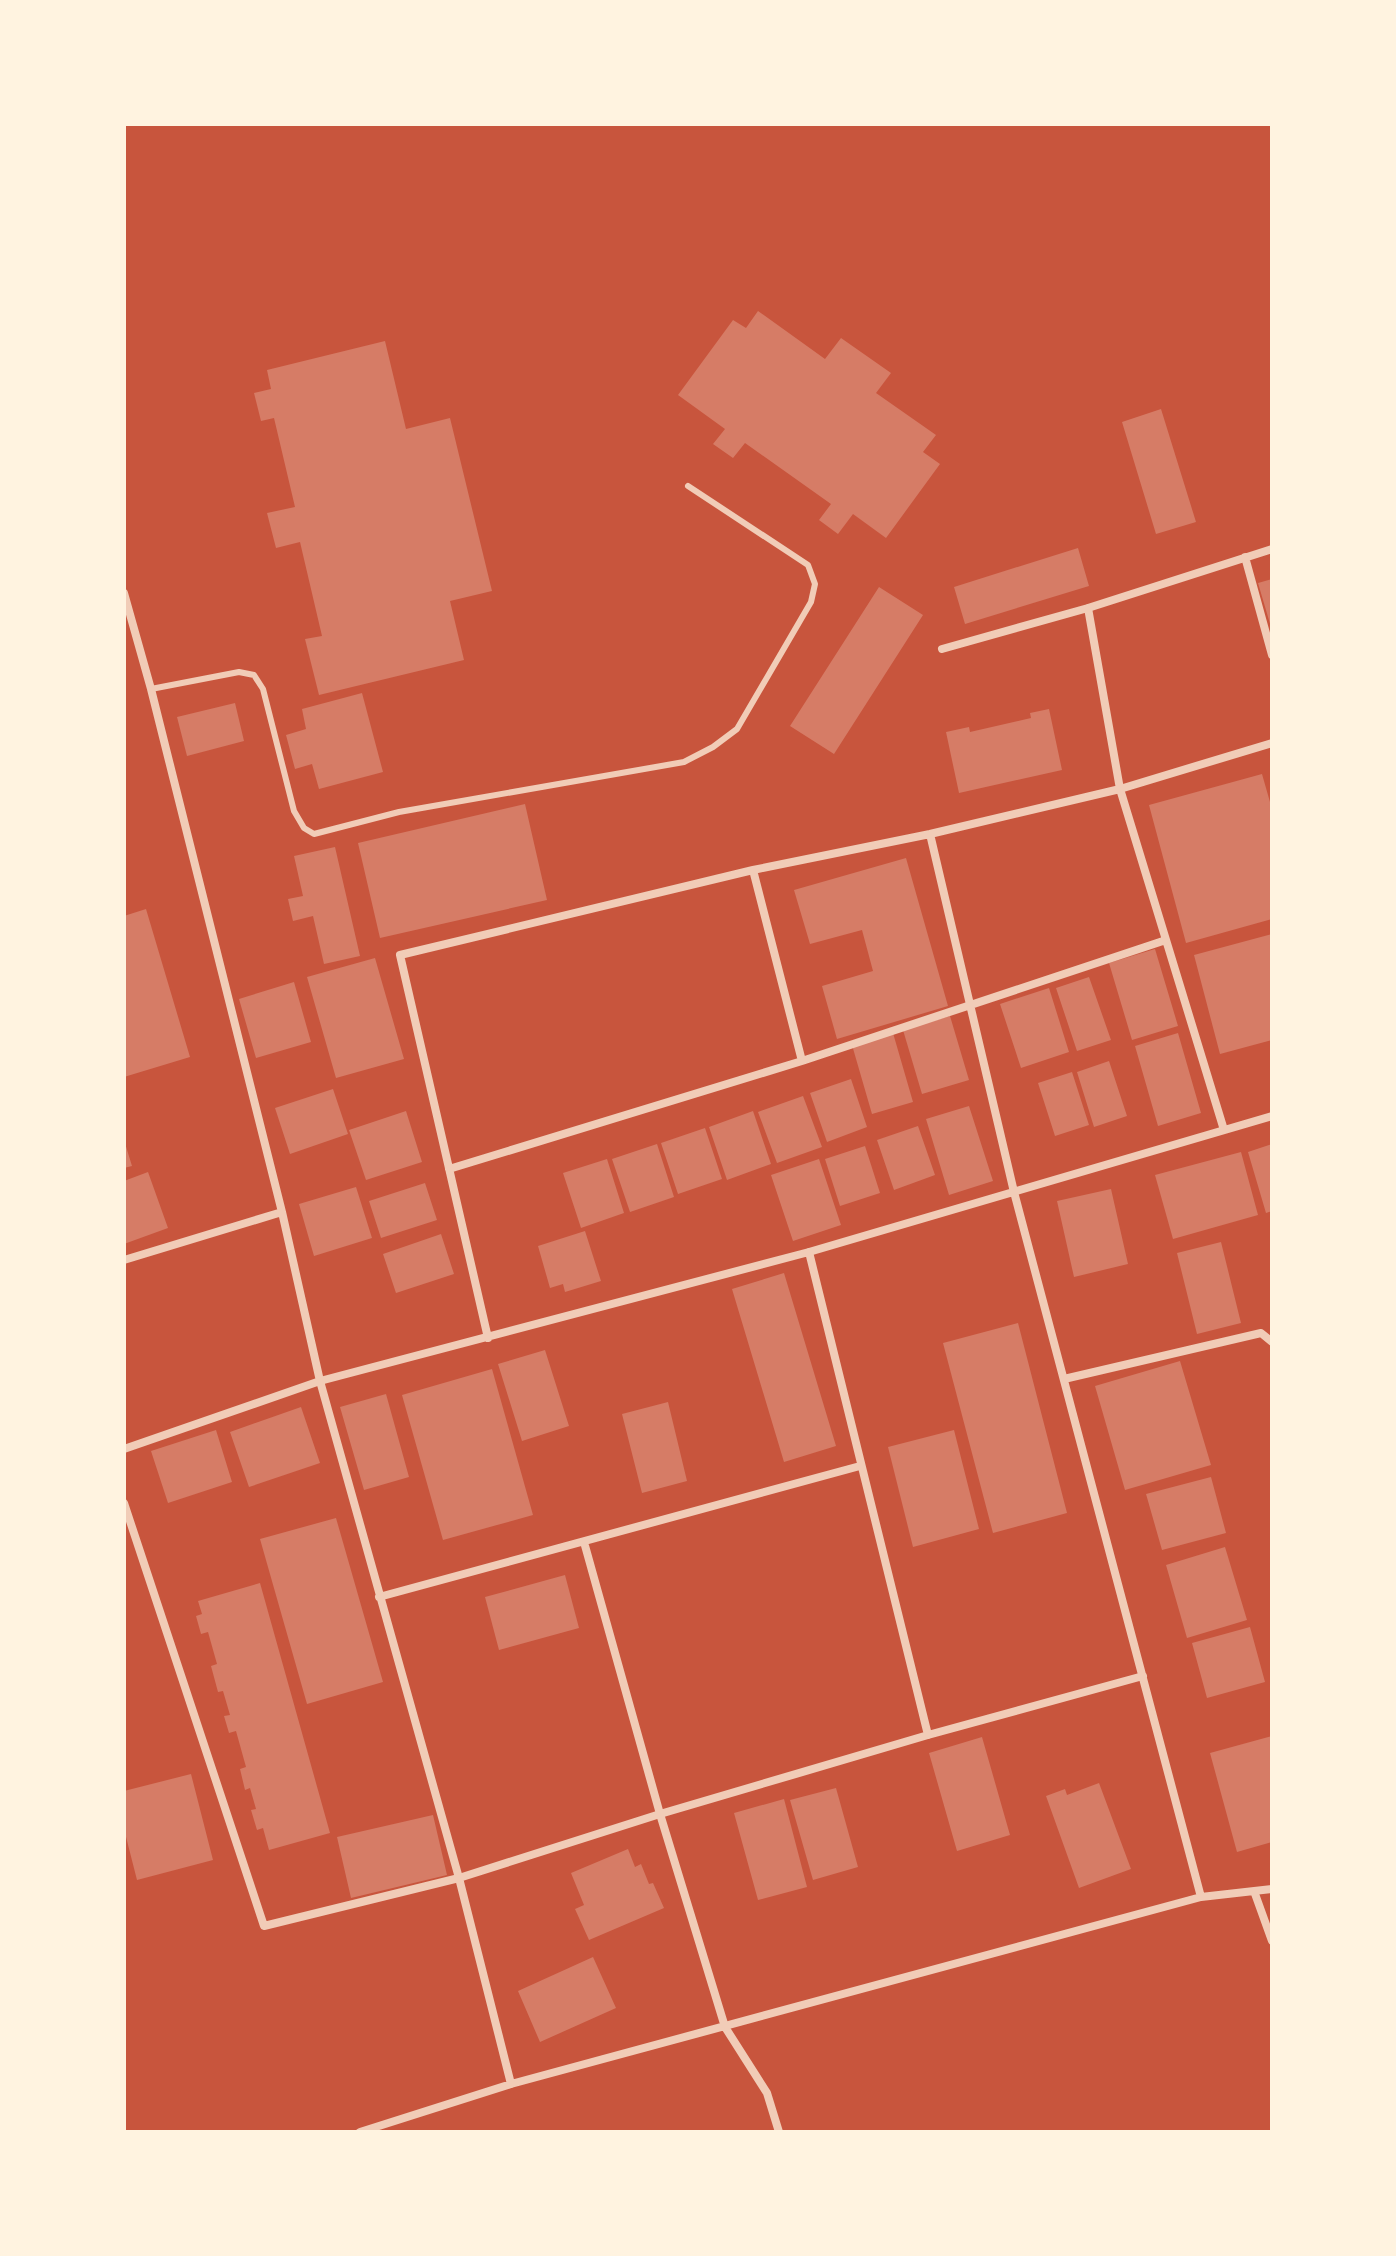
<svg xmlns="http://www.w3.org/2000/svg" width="1396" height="2256" font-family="'Golos Text',sans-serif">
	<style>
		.building { fill: #d67c66 }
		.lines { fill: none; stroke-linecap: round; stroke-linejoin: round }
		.service { stroke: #f1ccb7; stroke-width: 6 }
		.minor { stroke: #f1ccb7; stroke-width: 8 }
	</style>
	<rect width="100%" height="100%" fill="#c8553d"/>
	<!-- building -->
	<path class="building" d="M758,311L825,359L841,338L891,373L876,393L936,435L923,452L940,464L886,538L853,514L838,534L819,520L831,504L745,443L733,458L713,444L725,429L678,395L733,320L746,328Z
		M385,341L406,429L450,418L492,591L450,601L464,660L319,695L305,639L322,636L300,542L276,548L267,513L295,507L274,418L261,421L254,393L271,389L267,370Z
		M1161,409L1196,522L1156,534L1122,422Z
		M1078,548L1089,586L965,624L954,587Z
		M1272,579V627H1271L1258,583Z
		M879,587L923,615L834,754L790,726Z
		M362,693L383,772L319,789L312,764L295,769L286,735L306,729L302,709Z
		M235,703L244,741L187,756L177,717Z
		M1049,709L1062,770L959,793L946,732L969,727L970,732L1031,718L1030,713Z
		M1262,774L1272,809V919L1186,943L1149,805Z
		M525,804L547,900L380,938L358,843Z
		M335,847L360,956L324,964L313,916L293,921L288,899L303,896L294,856Z
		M906,858L948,1006L837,1039L822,986L873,971L862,930L810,944L794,890Z
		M146,909L190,1057L124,1077V916Z
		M1272,934V1040L1220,1054L1194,955Z
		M1155,949L1178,1026L1132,1040L1109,963Z
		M375,958L404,1059L336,1078L307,977Z
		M1089,977L1111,1040L1077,1051L1056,988Z
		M294,982L311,1042L256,1058L239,999Z
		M1049,988L1069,1052L1021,1068L1000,1004Z
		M950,1016L969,1080L922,1094L903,1030Z
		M893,1033L913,1102L872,1114L852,1045Z
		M1178,1033L1201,1113L1158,1126L1135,1046Z
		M1109,1061L1127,1116L1094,1127L1077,1072Z
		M1072,1072L1089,1125L1055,1136L1038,1083Z
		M851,1079L867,1127L827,1142L810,1093Z
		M333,1089L348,1134L290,1154L275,1108Z
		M803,1096L822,1147L777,1163L758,1112Z
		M969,1106L993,1181L949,1195L926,1119Z
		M406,1111L422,1162L366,1180L349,1130Z
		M753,1111L771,1164L727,1180L709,1127Z
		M918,1126L935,1175L894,1190L877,1140Z
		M705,1128L722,1179L678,1194L661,1143Z
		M124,1140L132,1166L124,1168Z
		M657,1144L674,1197L630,1212L612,1159Z
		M1272,1144V1211L1266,1213L1248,1152Z
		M865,1146L880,1193L840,1206L825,1159Z
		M1241,1152L1258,1215L1173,1239L1155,1175Z
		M607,1159L624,1213L581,1228L563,1173Z
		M819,1159L841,1225L793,1241L771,1175Z
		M148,1172L168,1228L124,1244V1181Z
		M425,1183L437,1220L381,1238L369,1201Z
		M356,1187L372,1238L314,1256L299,1204Z
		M1111,1189L1128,1264L1074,1277L1057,1201Z
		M585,1231L601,1281L565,1292L563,1284L550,1288L538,1246Z
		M441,1234L454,1274L396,1293L383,1254Z
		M1221,1242L1241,1323L1197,1334L1177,1253Z
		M784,1273L836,1446L784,1462L732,1289Z
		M1018,1323L1067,1513L993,1533L943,1343Z
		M545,1350L569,1426L522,1441L498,1364Z
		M1180,1361L1211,1465L1125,1490L1095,1386Z
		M492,1369L533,1515L443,1540L402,1395Z
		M386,1394L409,1477L364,1490L340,1407Z
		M668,1402L687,1481L642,1493L622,1414Z
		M301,1407L320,1463L249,1487L230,1432Z
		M216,1430L232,1482L168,1503L151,1451Z
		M954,1430L979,1529L913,1547L888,1447Z
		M1211,1477L1226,1533L1162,1550L1146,1494Z
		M336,1518L383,1682L307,1704L260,1539Z
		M1225,1547L1247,1620L1187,1638L1166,1565Z
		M565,1575L579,1628L499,1650L485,1597Z
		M260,1583L330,1833L269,1850L263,1828L257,1830L251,1810L256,1809L250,1788L245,1790L240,1769L246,1767L236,1731L229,1733L224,1716L230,1715L223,1691L218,1692L211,1666L217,1664L208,1632L201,1634L196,1616L202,1614L198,1601Z
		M1250,1627L1265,1682L1207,1698L1192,1643Z
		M1272,1736V1842L1237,1852L1210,1753Z
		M982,1737L1010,1835L957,1851L929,1753Z
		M191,1774L213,1860L137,1880L124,1829V1791Z
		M1099,1783L1131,1869L1079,1888L1046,1796L1065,1789L1067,1795Z
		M836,1788L858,1867L813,1880L790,1800Z
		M784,1799L807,1887L758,1900L734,1813Z
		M433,1815L447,1875L351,1898L337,1837Z
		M628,1849L635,1867L641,1864L649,1884L653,1883L664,1908L589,1940L575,1909L584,1905L571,1873Z
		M593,1957L616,2008L540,2042L518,1991Z"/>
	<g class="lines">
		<!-- service -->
		<path class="service" d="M151,689L239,672L254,675L263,689L294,811L304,828L314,834L399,812L684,762L713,747L737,729L811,602L815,584L808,565L688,486"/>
		<!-- minor -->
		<path class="minor" d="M1245,557L1272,655
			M124,593L151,689L282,1212L320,1381L459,1878L511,2084
			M1088,608L1120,789L1224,1130
			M942,649L1088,608L1272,549
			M930,834L1014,1192L1201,1897
			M753,870L802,1061
			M449,1169L802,1061L1166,940
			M809,1252L928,1735
			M124,1260L282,1212
			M488,1338L400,955L753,870L930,834L1120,789L1272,743
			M1064,1379L1261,1333L1272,1342
			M124,1449L320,1381L809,1252L1272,1116
			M124,1503L264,1926L459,1878L660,1814L928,1735L1143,1676
			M584,1542L660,1814L725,2027L767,2093L779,2132
			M379,1597L860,1466
			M1254,1891L1272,1941
			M360,2132L511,2084L1201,1897L1272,1889"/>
	</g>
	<!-- border -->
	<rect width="1396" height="2256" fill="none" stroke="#fff3e0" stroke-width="252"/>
</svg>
